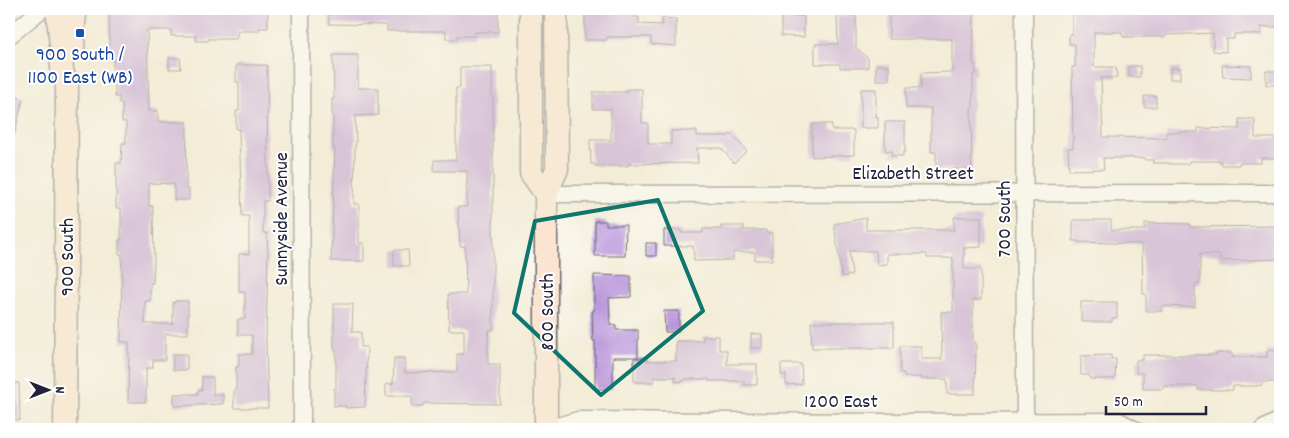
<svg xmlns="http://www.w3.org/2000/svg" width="1289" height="438" font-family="Dekko,sans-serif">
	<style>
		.building { fill: #ba96da }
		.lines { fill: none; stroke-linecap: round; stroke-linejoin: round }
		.street-casing { stroke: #6b6972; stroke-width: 19 }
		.secondary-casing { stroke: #6b6972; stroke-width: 25 }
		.street { stroke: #fff; stroke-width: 16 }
		.secondary { stroke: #fce5d0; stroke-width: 22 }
		.marked { fill: none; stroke: #0f766e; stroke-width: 4; stroke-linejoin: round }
		.transit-dot { fill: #1a4fb4; stroke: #fff; stroke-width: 2 }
		.labels { text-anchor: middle; stroke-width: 4; stroke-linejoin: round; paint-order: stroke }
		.transit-label { font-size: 20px; fill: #164399; stroke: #fff }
		.street-label { font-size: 20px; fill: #22223b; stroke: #fff }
	</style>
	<rect width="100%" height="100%" fill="#fff"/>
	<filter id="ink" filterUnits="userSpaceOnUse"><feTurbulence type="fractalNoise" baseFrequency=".02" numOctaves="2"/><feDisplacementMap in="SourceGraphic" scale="10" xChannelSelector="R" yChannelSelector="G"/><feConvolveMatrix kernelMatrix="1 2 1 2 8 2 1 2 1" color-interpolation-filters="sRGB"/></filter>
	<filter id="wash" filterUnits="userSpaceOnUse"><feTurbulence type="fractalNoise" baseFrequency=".0096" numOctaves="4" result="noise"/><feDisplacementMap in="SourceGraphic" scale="20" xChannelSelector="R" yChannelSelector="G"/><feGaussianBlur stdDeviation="1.12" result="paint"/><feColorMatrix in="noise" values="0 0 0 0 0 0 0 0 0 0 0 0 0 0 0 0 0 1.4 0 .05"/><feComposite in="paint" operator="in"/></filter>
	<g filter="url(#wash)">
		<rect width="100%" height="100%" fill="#f3ecd7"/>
		<g id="blocks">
			<!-- building -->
			<path class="building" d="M109,9H268V28H259V31H238L236,39H208V41H196V36H171V30H147L149,111H158V122H187L186,189H189V200H174V184L149,183V206H153L154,261L153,283H150V301H145V324H173V302L175,303V301H188V334H165V360H153V368H146V402H128L129,342H121L122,254H119V240H121V208H116V163H121L122,143H126V122H122V103H119V97H115V82H113V58H110Z
				M329,9H498V32H475V36H457V39H446V31H387V25L329,24Z
				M585,9H632V17H639V24L662,25V18L676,19V46L651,44V37H607V40H585Z
				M974,9L973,64H976V74H973V108H971L972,169H936V152H931V108H906V88H921V73L952,72V39H889V10Z
				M1072,9H1280V27H1261V34H1234V39H1226V52L1213,51V33L1165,35V37H1123L1122,32H1094V67H1116L1117,78H1101L1103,137L1166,138L1167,132H1198V128L1239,129V119H1255V138H1280V158H1261V163H1239V165H1221V161H1189V164H1169V163H1153V160H1145V158H1103L1104,169L1069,170L1068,148H1073L1072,67H1075V44H1069V34H1072Z
				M781,16H804V37L781,36Z
				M837,16H856V48L868,58V68H840V64H815V44H838Z
				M333,55H358V88H378V115L355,116L356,144L355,145L354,204H359V243H364V261H331L335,148H333V116H332V99H334Z
				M169,58H180L181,69H169Z
				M236,65H267L268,201H263V233H267L268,254L266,340L268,408H234V390H236V367H238L239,365V354H252V335H238V319H245V292H239V254H249V216H242L239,129H236V111H239V82H236Z
				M876,65H889V80H876Z
				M1222,65L1251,66V78L1223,77Z
				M1129,66H1140V77H1129Z
				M460,67H492V98H493V330H489L488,338V364H500V404L424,403L423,406H412V396H386V384H393L394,358H405V373L457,372V354H464V330H449L448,294H466L465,246H460L458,207H467V171H434V160H456V88H460Z
				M1170,68H1180V79H1170Z
				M1266,71H1280V85H1266Z
				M627,89H642V123H648V144H671V131H697V136H729L731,134L747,151L734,163L721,148H697L698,163L628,164V166H595V164H591L590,140H611V109H593V92H627Z
				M861,89H876V117H878V128H861Z
				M13,96L23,99L13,140H9V101L12,102Z
				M1144,96H1156V107H1144Z
				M885,122H905V152H903V156H891L892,151H885Z
				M812,124H832V130H854V155L812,157Z
				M954,217H981V247L964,248V269H981V300H973V343H976L975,394H947V379H921V377H904V373H900V346H921V359H942L941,312H953V258H927V254H887V264L877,265L876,251H849L852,275L842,277L834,224L866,218V230H954Z
				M1073,220H1111V230H1145V223L1190,224V227L1280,226V259L1220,261V255L1200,254V284H1195V307L1162,306V311H1146V294H1143L1142,244L1078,242V241H1073Z
				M595,221H606V225H626L625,256H595Z
				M721,226H744V230H766V233H772V260H755V252H733V260L694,261L693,246H664V230H681V233H703V229H721Z
				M646,243H656V256H646Z
				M394,250H408L409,266H394Z
				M594,275L631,276V297L609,298L610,325H616V330H638V357H613V389H595V341H593L592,311H594Z
				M1081,302H1117V318H1112V322H1083V320H1081Z
				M334,304H353L352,332H361V347H367L365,407L346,408V406H334V389H336V350H334Z
				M664,311H679V332H665Z
				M811,322H894V348H812Z
				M751,334H762V348H751Z
				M703,336H719V350H727V364H757V385H744V381H709V379H685L684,381L675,382V377H654V382H634V358H647V361H676V341H703Z
				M1280,349V382H1262V385L1255,386H1233V390H1198V386H1163V389H1143V373H1136V360H1143V355H1217V353H1232V357H1267V350Z
				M173,354H187V370H173Z
				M1111,355V359H1116L1115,379H1090V375H1081V356Z
				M781,364H801L802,384L786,385V375H781Z
				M202,377H213V395H223V404L174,406V394H198V390H202Z
				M9,383H19L20,420H9Z"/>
		</g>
	</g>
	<g filter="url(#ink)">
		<use href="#blocks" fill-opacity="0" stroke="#6b6972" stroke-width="1"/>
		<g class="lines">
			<!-- street casing -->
			<g class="street-casing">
				<path id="street" d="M301,9L302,429
					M1024,9L1025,429
					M9,36L42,9
					M546,194L1280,193
					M547,429L578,420L884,422L1119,421L1134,429
					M1263,429L1280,420"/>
			</g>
			<!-- secondary casing -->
			<g class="secondary-casing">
				<path id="secondary" d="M57,9L61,45L62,71L67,85L65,429
					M531,9V173L546,194
					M73,50L74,23L76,9
					M546,429V194L557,169L556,9"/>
			</g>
			<!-- street -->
			<use href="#street" class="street"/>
			<!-- secondary -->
			<use href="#secondary" class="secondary"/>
		</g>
	</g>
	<!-- marked area -->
	<path d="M0 0H1289V438H0ZM658,200L703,311L601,395L514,313L535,221Z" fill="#f3ecd7" fill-opacity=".55" fill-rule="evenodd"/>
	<path class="marked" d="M658,200L703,311L601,395L514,313L535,221Z"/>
	<!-- markers -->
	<rect class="transit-dot" x="75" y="28" width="10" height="10" rx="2.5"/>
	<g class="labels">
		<!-- transit labels -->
		<g class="transit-label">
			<text x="80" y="60">900 South /<tspan x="80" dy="23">1100 East (WB)</tspan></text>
		</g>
		<!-- street labels -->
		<g class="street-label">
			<text x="913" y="179">Elizabeth Street</text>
			<text transform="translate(280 219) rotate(-90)" y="7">Sunnyside Avenue</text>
			<text transform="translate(1003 219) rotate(-90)" y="7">700 South</text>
			<text transform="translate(66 257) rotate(-90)" y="7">900 South</text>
			<text transform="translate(546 312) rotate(-90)" y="7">800 South</text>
			<text x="841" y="407">1200 East</text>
		</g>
	</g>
	<!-- margin -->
	<rect width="1289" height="438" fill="none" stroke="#fff" stroke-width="30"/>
	<!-- north arrow -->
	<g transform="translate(48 390) rotate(90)" stroke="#ffffff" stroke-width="4" paint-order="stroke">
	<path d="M0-4L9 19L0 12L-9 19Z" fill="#22223b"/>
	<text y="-8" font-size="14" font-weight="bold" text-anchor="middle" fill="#22223b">N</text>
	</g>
	<!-- scale -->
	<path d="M1106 406v8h100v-8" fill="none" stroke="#22223b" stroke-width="2.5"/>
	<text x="1114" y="406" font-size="15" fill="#22223b" stroke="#ffffff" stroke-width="4" paint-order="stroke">50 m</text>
</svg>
